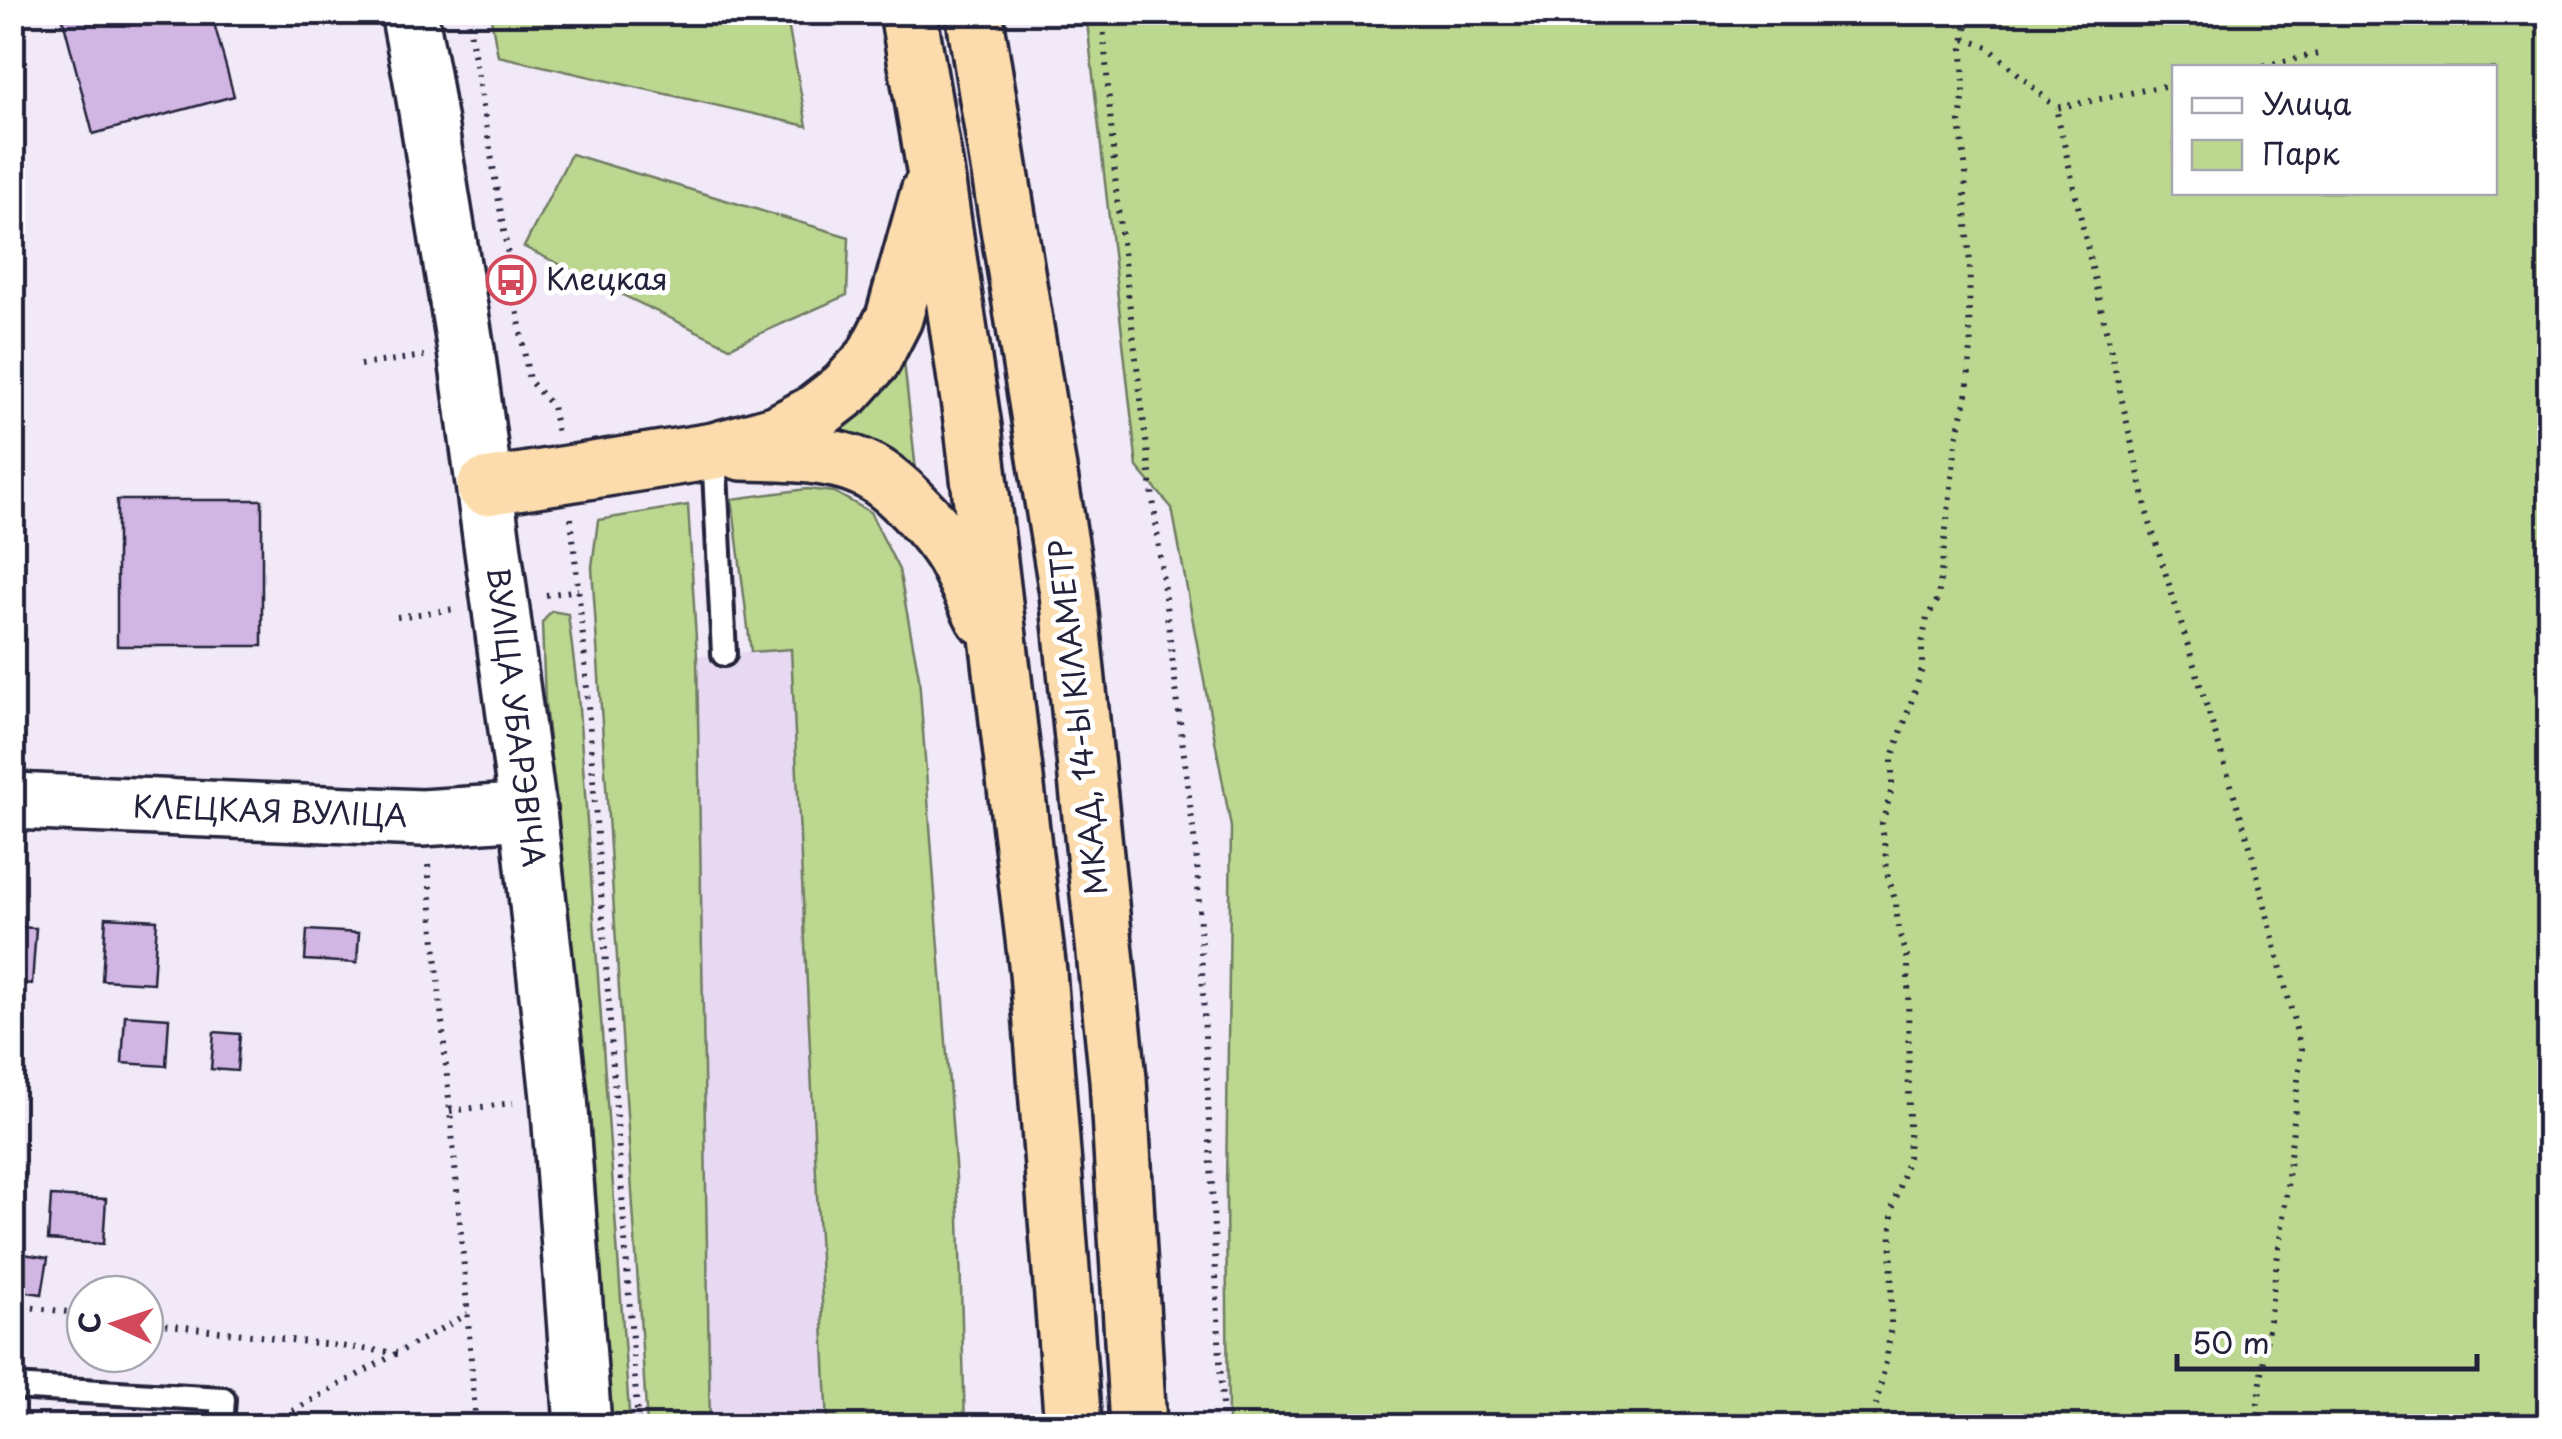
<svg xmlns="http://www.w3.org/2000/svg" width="2562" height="1439" font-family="'Playpen Sans',sans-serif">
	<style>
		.built { fill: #e7d9f1 }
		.green { fill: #bcd78f; stroke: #6f7c65; stroke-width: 2.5; fill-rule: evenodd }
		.building { fill: #d1b5e3; stroke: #22223b; stroke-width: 2.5 }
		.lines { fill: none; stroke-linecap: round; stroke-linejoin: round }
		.service-casing { stroke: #22223b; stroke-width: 30 }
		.tertiary-casing { stroke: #22223b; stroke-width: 62 }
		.secondary-casing { stroke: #22223b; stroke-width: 62 }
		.trunk-casing { stroke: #22223b; stroke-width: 62 }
		.path { stroke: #22223b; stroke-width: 6; stroke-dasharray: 2.5 8; stroke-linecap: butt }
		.service { stroke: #fff; stroke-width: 22 }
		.tertiary { stroke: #fff; stroke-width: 55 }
		.secondary { stroke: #fff; stroke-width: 55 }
		.trunk { stroke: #fcdcac; stroke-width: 55 }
		.labels { text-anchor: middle; stroke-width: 10; stroke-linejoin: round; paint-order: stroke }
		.poi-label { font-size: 30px; fill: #22223b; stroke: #fff; text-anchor: start }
		.street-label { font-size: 30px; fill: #22223b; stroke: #fff }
	</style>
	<rect width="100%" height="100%" fill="#f1e9f7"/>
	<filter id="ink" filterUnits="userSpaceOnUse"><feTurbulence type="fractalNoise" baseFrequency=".01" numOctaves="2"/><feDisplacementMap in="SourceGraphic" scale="20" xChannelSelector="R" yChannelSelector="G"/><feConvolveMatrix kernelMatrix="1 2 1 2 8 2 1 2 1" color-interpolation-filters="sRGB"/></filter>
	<g filter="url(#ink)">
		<!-- built -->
		<path class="built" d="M791,648L828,1426H698L665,659Z"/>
		<!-- green -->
		<path class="green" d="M490,13H786L807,126L498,56Z
			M1086,13H2549V1426H1228L1226,1189L1231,827L1172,508L1137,467ZM2174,68H2494V192H2174Z
			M571,154L849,237L847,295L730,347L524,247Z
			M902,343L917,480L813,435Z
			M807,489L834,492L870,512L899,570L919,677L959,1218L965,1426H828L791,649L751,652L732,499Z
			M688,505L697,656L710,1426H647L592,567L598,520Z
			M551,611L568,614L578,695L630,1426H610L568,922L545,702L542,623Z"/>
		<!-- building -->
		<path class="building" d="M61,12H211L234,96L93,134Z
			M117,500H262V646H117Z
			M106,917L157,920L153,983L102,980Z
			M12,927L36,928L32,984L12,982Z
			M307,930L359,933L357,963L305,960Z
			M125,1015L169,1018L166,1066L122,1063Z
			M214,1032L240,1034L237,1071L211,1069Z
			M51,1196L106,1199L103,1244L48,1240Z
			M24,1254L48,1258L42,1294L20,1291Z"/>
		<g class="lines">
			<!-- service casing -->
			<g class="service-casing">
				<path id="service" d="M714,451L724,654
					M12,1387L223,1399L221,1426"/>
			</g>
			<!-- tertiary casing -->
			<g class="tertiary-casing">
				<path id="tertiary" d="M12,801L422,818L528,811"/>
			</g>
			<!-- secondary casing -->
			<g class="secondary-casing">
				<path id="secondary" d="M409,12L421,74L466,350L528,811L559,1097L583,1426"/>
			</g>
			<!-- trunk casing -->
			<g class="trunk-casing">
				<path id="trunk" d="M908,12L935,169L973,427L1038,972L1073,1426
					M974,12L1068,593L1118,1079L1138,1426
					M742,452C781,453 836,452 871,472C896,485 938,530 953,555C964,574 973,597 984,617
					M485,487L714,451L778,433L815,413L846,389L873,359L894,318L929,192"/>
			</g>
			<!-- path -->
			<path class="path" d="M467,12L529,380L552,406L557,432
				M1102,12L1117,201L1197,862L1223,1426
				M1965,39L1988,47L2056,108
				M2253,68L2318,54
				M2174,84L2056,108L2149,520L2250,846L2301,1049L2287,1187L2255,1426
				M360,365L424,356
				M571,518L584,647L638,1426
				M546,595L578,590
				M397,617L455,609
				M428,865L464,1267L476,1426
				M450,1111L513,1103
				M12,1305L85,1314
				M145,1322L397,1353
				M265,1426L468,1314
				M1871,1426L1886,1362L1891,1325L1892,1210L1908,1157L1909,1136L1908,960L1898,929L1896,903L1888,876L1882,824L1892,788V760L1922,669V644L1927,618L1938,599L1956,443L1967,394L1971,348L1969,315L1970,265L1965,197L1966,172L1960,122L1964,91L1963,49L1969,12"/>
			<!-- service -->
			<use href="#service" class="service"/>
			<!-- tertiary -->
			<use href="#tertiary" class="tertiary"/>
			<!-- secondary -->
			<use href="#secondary" class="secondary"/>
			<!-- trunk -->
			<use href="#trunk" class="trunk"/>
		</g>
	</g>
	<!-- icons -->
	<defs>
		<g id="bus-ring" transform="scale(2.5)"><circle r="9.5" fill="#fff" stroke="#d1495b" stroke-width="1.5"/><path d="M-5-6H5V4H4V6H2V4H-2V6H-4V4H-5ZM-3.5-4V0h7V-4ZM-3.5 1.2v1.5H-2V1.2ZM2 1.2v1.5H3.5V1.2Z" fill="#d1495b"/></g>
	</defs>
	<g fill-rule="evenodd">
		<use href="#bus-ring" x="511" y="280"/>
	</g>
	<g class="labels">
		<!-- poi labels -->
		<g class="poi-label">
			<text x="546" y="290">Клецкая</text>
		</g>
		<!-- street labels -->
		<g class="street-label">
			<text transform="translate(515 717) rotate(83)" y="10">ВУЛІЦА УБАРЭВІЧА</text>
			<text transform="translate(1079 717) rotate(-96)" y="10">МКАД, 14-Ы КІЛАМЕТР</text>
			<text transform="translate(270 812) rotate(2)" y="10">КЛЕЦКАЯ ВУЛІЦА</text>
		</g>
	</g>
	<!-- margin -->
	<rect width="2562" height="1439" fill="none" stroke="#fff" stroke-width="50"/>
	<rect x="25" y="25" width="2512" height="1389" fill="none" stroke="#22223b" stroke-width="4" filter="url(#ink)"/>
	<!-- legend -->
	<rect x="2172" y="65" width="325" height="130" fill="#ffffff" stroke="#a7a7b1" stroke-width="2.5"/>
	<rect x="2192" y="98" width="50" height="15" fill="#ffffff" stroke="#a7a7b1" stroke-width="2.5"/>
	<text x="2262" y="115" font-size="30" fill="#22223b">Улица</text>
	<rect x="2192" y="140" width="50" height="30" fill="#bcd78f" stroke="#a7a7b1" stroke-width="2.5"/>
	<text x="2262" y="165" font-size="30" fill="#22223b">Парк</text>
	<!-- north arrow -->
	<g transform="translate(115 1324) rotate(273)"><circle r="48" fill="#ffffff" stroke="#a7a7b1" stroke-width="2.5"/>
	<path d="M0-8L18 38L0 25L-18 38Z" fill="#d1495b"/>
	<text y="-15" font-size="28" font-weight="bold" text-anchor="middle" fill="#22223b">С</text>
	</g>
	<!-- scale -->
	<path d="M2177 1354v15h300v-15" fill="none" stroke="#22223b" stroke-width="5"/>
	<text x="2192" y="1354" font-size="30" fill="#22223b" stroke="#ffffff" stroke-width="8" paint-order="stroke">50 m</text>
</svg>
